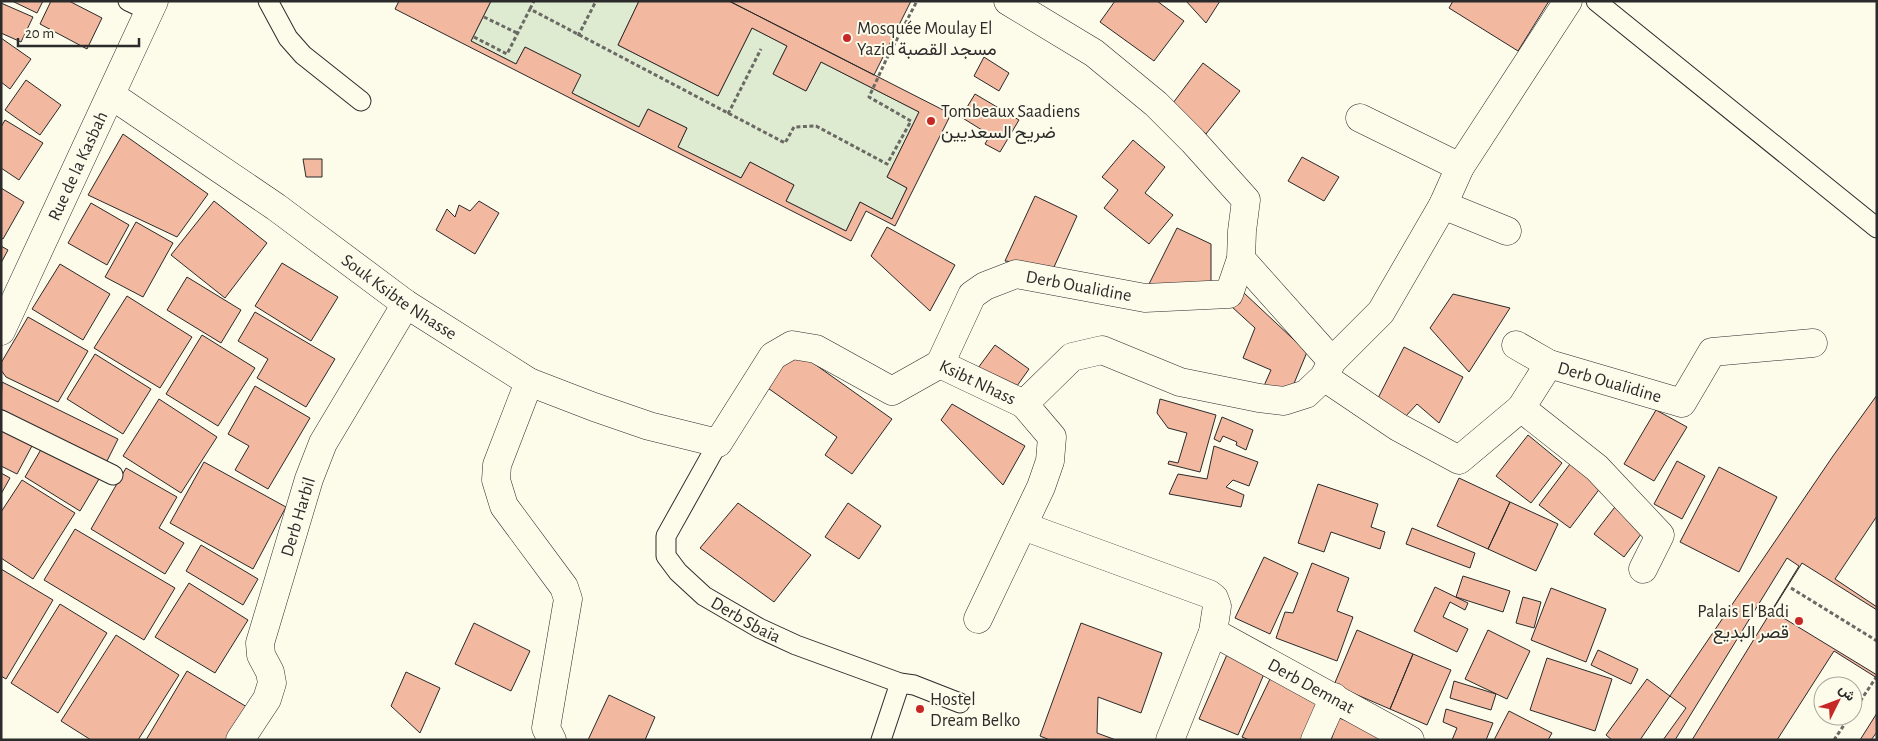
<svg xmlns="http://www.w3.org/2000/svg" width="1878" height="741" font-family="'Alegreya Sans',Vazirmatn,sans-serif">
	<style>
		.green { fill: #deebd1; stroke: #74746e }
		.building { fill: #f2b8a0; stroke: #2b2b2b; fill-rule: evenodd }
		.lines { fill: none; stroke-linecap: round; stroke-linejoin: round }
		.service-casing { stroke: #2b2b2b; stroke-width: 21 }
		.minor-casing { stroke: #2b2b2b; stroke-width: 29 }
		.tertiary-casing { stroke: #2b2b2b; stroke-width: 29 }
		.path { stroke: #6a6964; stroke-width: 3; stroke-dasharray: 4 2.5; stroke-linecap: butt }
		.service { stroke: #fdfbea; stroke-width: 19 }
		.minor { stroke: #fdfbea; stroke-width: 28 }
		.tertiary { stroke: #fdfbea; stroke-width: 28 }
		.poi-dot { fill: #c62828; stroke: #fdfbea; stroke-width: 2 }
		.labels { text-anchor: middle; stroke-width: 4; stroke-linejoin: round; paint-order: stroke }
		.poi-label { font-size: 18px; fill: #2b2b2b; stroke: #fdfbea; text-anchor: start }
		.street-label { font-size: 18px; fill: #2b2b2b; stroke: #fdfbea }
	</style>
	<rect width="100%" height="100%" fill="#fdfbea"/>
	<!-- green -->
	<path class="green" d="M491,1H639L618,45L718,96L752,28L787,46L773,74L806,91L821,62L919,112L887,177L907,188L892,219L860,202L846,231L786,201L794,185L750,162L741,178L678,147L687,128L648,109L639,127L572,93L580,75L525,47L516,64L471,41Z"/>
	<!-- building -->
	<path class="building" d="M12,1H43L37,13Z
		M51,1H69L102,18L87,49L40,24Z
		M399,1H491L471,41L516,64L525,47L581,75L572,93L639,127L648,109L687,128L678,147L741,178L750,162L794,185L786,201L846,231L860,202L892,219L907,188L887,177L919,112L821,62L806,91L773,74L787,46L752,28L718,96L618,45L639,1H729L951,114L895,226L866,211L851,241L395,9Z
		M729,1H911L874,75Z
		M1115,1H1157L1184,21L1154,61L1100,22Z
		M1186,1H1220L1206,23Z
		M1453,1H1549L1518,51L1449,8Z
		M1,3L33,17L21,42L1,33Z
		M1,38L31,59L10,89L1,82Z
		M984,57L1009,73L999,91L974,76Z
		M1203,63L1240,91L1206,134L1170,107Z
		M26,80L61,105L40,135L5,110Z
		M975,94L1019,120L1000,152L985,144L990,135L961,117Z
		M5,120L43,143L19,180L1,168V127Z
		M123,134L208,194L177,237L88,195Z
		M1133,140L1165,167L1145,193L1173,215L1149,244L1104,208L1118,190L1102,177Z
		M1302,157L1339,177L1324,201L1288,181Z
		M303,159H322V177H306Z
		M1,188L24,202L3,239L1,238Z
		M1035,196L1077,216L1054,267L1005,261Z
		M214,201L267,243L225,298L171,255Z
		M479,201L499,213L475,254L436,230L447,209L455,217L459,205L470,211Z
		M91,203L129,225L107,265L68,243Z
		M136,222L173,243L143,297L105,277Z
		M887,227L955,265L930,311L871,256Z
		M1177,228L1211,244V289L1149,284Z
		M1,246L8,250L1,263Z
		M282,263L338,297L311,341L255,306Z
		M60,264L110,294L83,340L32,309Z
		M187,277L241,310L221,343L167,310Z
		M1244,293L1307,352L1288,398L1263,388L1271,370L1243,358L1255,328L1232,307Z
		M1453,294L1510,308L1469,372L1430,328Z
		M127,296L192,337L160,388L94,348Z
		M255,312L335,359L306,407L257,378L268,359L238,341Z
		M28,317L88,351L58,402L6,377L1,370V363Z
		M202,335L255,368L218,426L166,394Z
		M995,345L1029,369L1012,393L978,368Z
		M1404,347L1463,377L1439,423L1417,404L1405,417L1377,400Z
		M792,348L892,419L852,474L825,455L837,437L765,386Z
		M95,354L151,389L123,434L67,399Z
		M2,382L118,439L106,463L1,409Z
		M255,386L310,418L268,489L235,470L249,446L228,434Z
		M1877,395V732L1871,740H1640L1833,456ZM1823,686H1853V716H1823Z
		M159,399L217,437L181,493L123,456Z
		M1160,399L1216,415L1200,472L1168,464L1169,461L1178,463L1187,433L1168,428L1157,413Z
		M952,404L1025,446L1003,485L941,420Z
		M1656,410L1687,427L1654,481L1624,464Z
		M1222,417L1253,430L1246,450L1236,445L1237,442L1223,436L1220,442L1214,439Z
		M1,427L33,444L17,474L1,466Z
		M1528,435L1562,463L1531,503L1496,476Z
		M43,446L99,479L80,511L25,477Z
		M1214,446L1258,462L1249,486L1233,480L1226,487L1244,495L1241,507L1169,494L1178,474L1207,479Z
		M1573,460L1604,483L1570,528L1539,505Z
		M1677,461L1705,476L1682,519L1654,504Z
		M204,462L286,507L253,569L170,523Z
		M1719,467L1777,497L1739,572L1680,542Z
		M126,468L177,497L159,528L184,543L165,574L91,529Z
		M1,473L10,478L1,494Z
		M1459,478L1510,502L1488,549L1437,526Z
		M22,480L75,513L33,579L1,558V512Z
		M1318,484L1378,504L1371,527L1385,532L1380,549L1331,532L1324,552L1298,543Z
		M1510,502L1558,524L1536,571L1488,549Z
		M738,503L811,555L774,602L700,548Z
		M848,503L881,526L859,559L825,537Z
		M1618,503L1647,526L1624,557L1594,534Z
		M1877,516V607L1835,579Z
		M1412,528L1475,553L1470,568L1406,544Z
		M75,529L175,588L144,640L44,580Z
		M201,545L258,579L243,605L186,571Z
		M1264,557L1298,573L1270,634L1235,618Z
		M1787,558L1799,566L1692,740H1675Z
		M1312,563L1349,578L1337,611L1353,617L1337,661L1276,638L1285,612L1293,613Z
		M1802,563L1877,610V675L1772,611Z
		M1,569L53,600L6,679L1,676Z
		M1463,576L1510,591L1503,612L1456,597Z
		M189,583L248,620L215,673L155,637Z
		M1435,587L1468,603L1465,610L1450,602L1443,617L1468,629L1457,652L1414,631Z
		M1551,588L1606,609L1586,662L1531,640Z
		M1523,597L1541,602L1534,628L1516,623Z
		M60,604L107,633L58,713L11,683Z
		M474,623L530,651L511,691L455,664Z
		M1081,623L1162,653L1141,713L1098,697L1097,733L1116,740H1050L1040,736Z
		M1357,630L1413,654L1390,709L1334,685Z
		M1488,630L1530,651L1507,699L1465,679Z
		M116,635L179,675L138,740H91L61,721Z
		M1229,650L1267,667L1238,735L1199,719Z
		M1598,650L1638,669L1631,684L1591,665Z
		M1834,651L1877,678V713L1860,740H1777ZM1823,686H1853V716H1823Z
		M1413,654L1451,670L1427,725L1390,709Z
		M1547,658L1612,679L1595,731L1530,710Z
		M187,671L247,707L226,740H146Z
		M406,672L440,688L420,733L391,706Z
		M1270,679L1324,704L1307,740H1249L1242,737Z
		M1647,679L1686,708L1663,740H1612L1606,735Z
		M1454,681L1496,694L1491,710L1450,698Z
		M609,695L655,717L645,740H588Z
		M1446,709L1493,723L1486,740H1452L1457,728L1443,722Z
		M1509,711L1552,733L1548,740H1494Z
		M1339,718L1385,734L1383,740H1331Z"/>
	<g class="lines">
		<!-- service casing -->
		<g class="service-casing">
			<g id="service">
				<path d="M128,1L149,11"/>
				<path d="M268,1L288,38L303,55L361,101"/>
				<path d="M1596,1L1877,228"/>
				<path d="M1,420L113,475"/>
				<path id="s1" d="M718,443L666,536V556L678,572L704,596L759,628L796,645L900,683L914,685L960,703"/>
				<path d="M881,740L900,683"/>
			</g>
		</g>
		<!-- minor casing -->
		<g class="minor-casing">
			<g id="minor">
				<path id="s2" d="M111,95L276,207L406,304L529,382L594,407L649,426L718,443L773,356L792,345L816,349L892,391L940,364L1024,404L1072,357L1102,350L1180,382L1259,398L1284,401L1306,394L1324,377L1332,361L1381,312L1443,205L1460,167L1568,1"/>
				<path d="M1360,118L1460,167"/>
				<path d="M1443,205L1507,231"/>
				<path d="M1241,259L1332,361"/>
				<path d="M1516,345L1549,364"/>
				<path id="s3" d="M940,364L972,295L985,286L1016,274L1145,298L1229,294L1241,259L1242,231L1246,200L1193,141L1156,104L1094,53L1008,1"/>
				<path id="s4" d="M1324,377L1398,427L1459,460L1521,408L1549,364L1682,403L1712,352L1813,343"/>
				<path d="M529,382L497,465L496,480L504,506L564,587L568,599L546,728L552,740"/>
				<path d="M1521,408L1597,468L1660,535L1643,569"/>
				<path d="M1023,526L1209,594L1214,598L1217,606L1213,632L1170,740"/>
				<path d="M978,619L1041,487L1050,461L1052,437L1024,404"/>
				<path id="s5" d="M1213,632L1410,740"/>
				<path id="s6" d="M240,740L267,699L272,683L270,672L261,655L260,643L309,479L323,443L406,304"/>
				<path d="M1315,740L1334,697"/>
			</g>
		</g>
		<!-- tertiary casing -->
		<g class="tertiary-casing">
			<g id="tertiary">
				<path id="s7" d="M1,331L154,1"/>
			</g>
		</g>
		<!-- path -->
		<path class="path" d="M530,9L534,1
			M484,17L517,33
			M578,36L596,1
			M474,37L507,54L530,9L785,143L794,127L816,126L887,164L911,121L869,97L886,60L917,1
			M728,114L761,49
			M1791,588L1877,641
			M1853,712L1877,676
			M1834,740L1850,716"/>
		<!-- service -->
		<use href="#service" class="service"/>
		<!-- minor -->
		<use href="#minor" class="minor"/>
		<!-- tertiary -->
		<use href="#tertiary" class="tertiary"/>
	</g>
	<!-- markers -->
	<g class="poi-dot">
		<circle cx="847" cy="38" r="5"/>
		<circle cx="931" cy="121" r="5"/>
		<circle cx="1799" cy="621" r="5"/>
		<circle cx="920" cy="709" r="5"/>
	</g>
	<g class="labels">
		<!-- poi labels -->
		<g class="poi-label">
			<text x="857" y="34">Mosquée Moulay El<tspan x="857" dy="21">Yazid مسجد القصبة</tspan></text>
			<text x="941" y="117">Tombeaux Saadiens<tspan x="941" dy="21">ضريح السعديين</tspan></text>
			<text x="1789" y="617" text-anchor="end">Palais El Badi<tspan x="1789" dy="21">قصر البديع</tspan></text>
			<text x="930" y="705">Hostel<tspan x="930" dy="21">Dream Belko</tspan></text>
		</g>
		<!-- street labels -->
		<g class="street-label">
			<text dy="6" stroke="none"><textPath href="#s7" startOffset="182">Rue de la Kasbah</textPath></text>
			<text dy="6" stroke="none"><textPath href="#s3" startOffset="189">Derb Oualidine</textPath></text>
			<text dy="6" stroke="none"><textPath href="#s2" startOffset="352">Souk Ksibte Nhasse</textPath></text>
			<text dy="6" stroke="none"><textPath href="#s4" startOffset="355">Derb Oualidine</textPath></text>
			<text dy="6" stroke="none"><textPath href="#s2" startOffset="1039">Ksibt Nhass</textPath></text>
			<text dy="6" stroke="none"><textPath href="#s6" startOffset="240">Derb Harbil</textPath></text>
			<text dy="6" stroke="none"><textPath href="#s1" startOffset="230">Derb Sbaïa</textPath></text>
			<text dy="6" stroke="none"><textPath href="#s5" startOffset="112">Derb Demnat</textPath></text>
		</g>
	</g>
	<!-- border -->
	<rect width="1878" height="741" fill="none" stroke="#2b2b2b" stroke-width="5"/>
	<!-- north arrow -->
	<g transform="translate(1838 701) rotate(48)"><circle r="24" fill="#fdfbea" stroke="#a9a89e"/>
	<path d="M0-4L9 19L0 12L-9 19Z" fill="#c62828"/>
	<text y="-8" font-size="14" font-weight="bold" text-anchor="middle" fill="#2b2b2b">ش</text>
	</g>
	<!-- scale -->
	<path d="M18 38v8h121v-8" fill="none" stroke="#2b2b2b" stroke-width="2.5"/>
	<text x="25" y="38" font-size="15" fill="#2b2b2b" stroke="#fdfbea" stroke-width="4" paint-order="stroke">20 m</text>
</svg>
